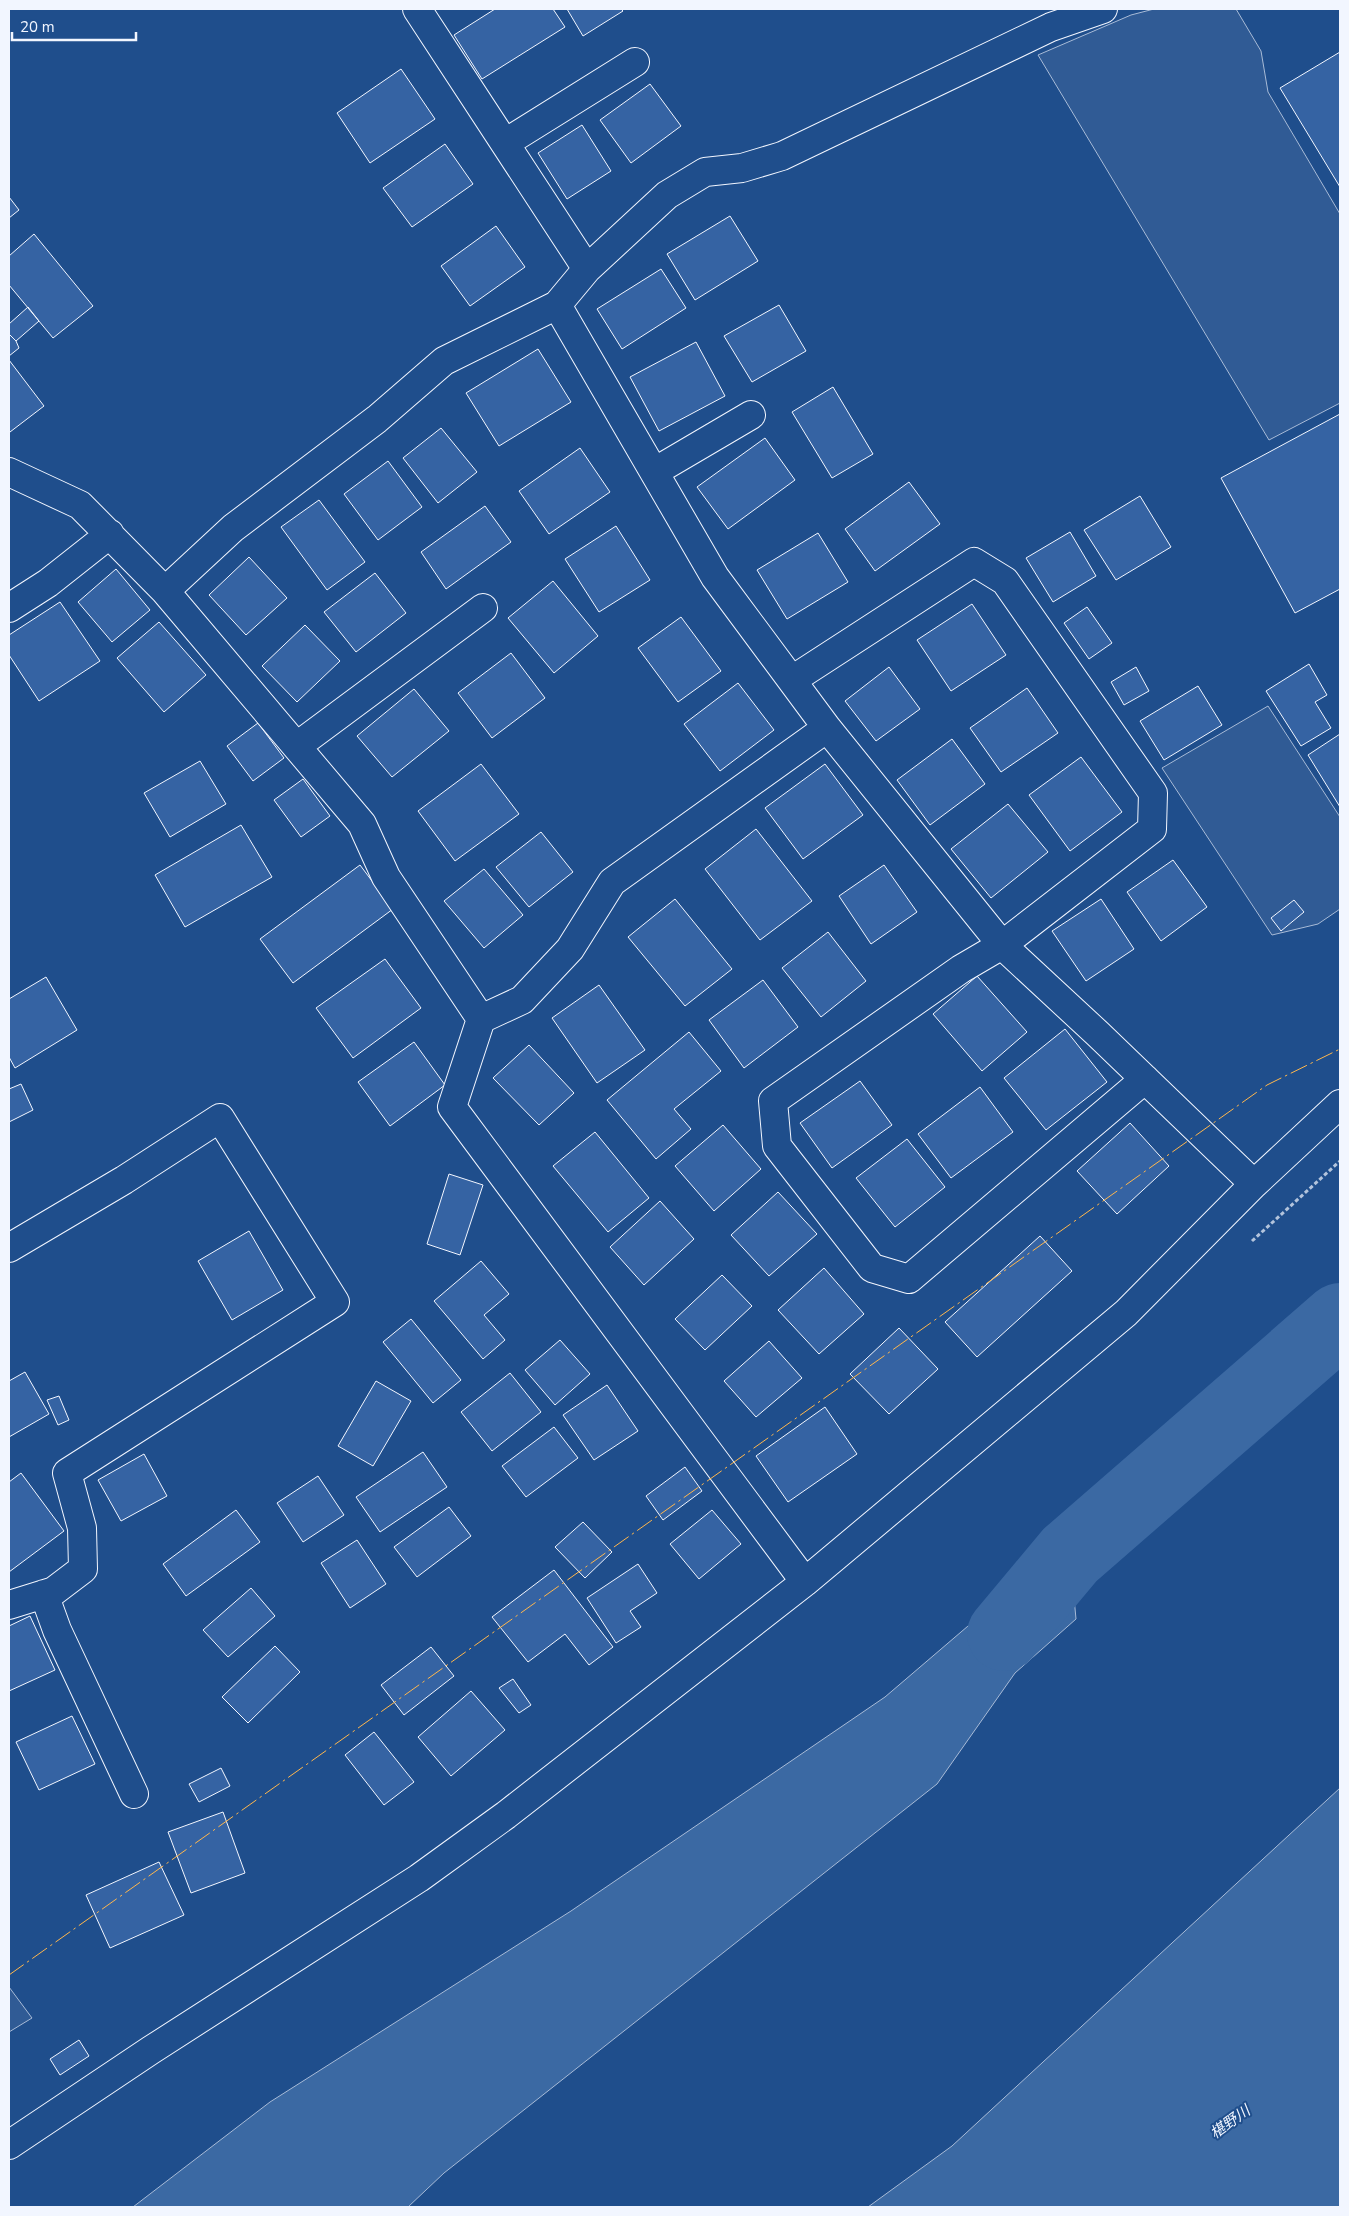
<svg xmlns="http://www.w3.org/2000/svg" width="1349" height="2216" font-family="'Nunito Sans','Noto Sans JP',sans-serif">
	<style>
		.parking { fill: #305b95; stroke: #a8bbd7 }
		.water { fill: #3b69a3; stroke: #a8bbd7 }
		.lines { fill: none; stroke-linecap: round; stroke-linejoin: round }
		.river { stroke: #3b69a3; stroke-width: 74 }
		.building { fill: #3563a3; stroke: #f2f6ff }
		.minor-casing { stroke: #f2f6ff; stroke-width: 30 }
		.path { stroke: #b3c4dc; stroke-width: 3; stroke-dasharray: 4 2.5; stroke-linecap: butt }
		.minor { stroke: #1f4e8c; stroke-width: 28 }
		.power { stroke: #ffb74d; stroke-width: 1; stroke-dasharray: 18 4 2.5 4; stroke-linecap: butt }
		.labels { text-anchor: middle; stroke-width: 4; stroke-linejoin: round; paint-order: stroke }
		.water-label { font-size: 15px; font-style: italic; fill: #f2f6ff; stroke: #1f4e8c }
	</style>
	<rect width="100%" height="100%" fill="#1f4e8c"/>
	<!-- parking -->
	<path class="parking" d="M1154,9H1236L1261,51L1268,92L1340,214V403L1269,440L1038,55L1131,15Z
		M1268,706L1340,817V909L1318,924L1272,935L1162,768Z
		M9,1987L32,2018L9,2032Z"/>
	<!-- water -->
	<path class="water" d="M1070,1555L1076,1619L1015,1673L937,1784L444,2173L408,2207H133L270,2102L571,1911L885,1697L1030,1573Z
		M1340,1788V2207H868L952,2146Z"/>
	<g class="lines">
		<!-- river -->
		<path class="river" d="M1004,1634L1070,1555L1340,1320"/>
	</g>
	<!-- building -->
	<path class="building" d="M495,9H553L565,27L482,79L454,35Z
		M567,9H621L623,11L583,36Z
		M1340,52V187L1280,88Z
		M401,69L435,119L370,163L337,113Z
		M650,84L681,126L631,163L600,120Z
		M582,125L611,171L567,199L538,153Z
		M445,144L473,184L412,227L383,188Z
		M9,197L19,210L9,218Z
		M730,216L758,261L695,300L667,254Z
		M496,226L525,267L470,306L441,266Z
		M34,234L93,306L53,338L9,285V256Z
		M661,269L686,308L622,349L597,309Z
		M779,305L806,351L752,382L724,336Z
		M28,307L39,321L16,341L9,334V324Z
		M9,334L16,341L19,348L9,356Z
		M696,342L725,396L659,431L630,377Z
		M538,349L571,402L499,446L466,393Z
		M9,360L44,406L10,432L9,430Z
		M833,387L873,454L832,478L792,412Z
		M1340,414V589L1295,613L1221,478Z
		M441,428L477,472L438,503L403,458Z
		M765,438L795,480L728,529L697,487Z
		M580,448L610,492L549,534L519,491Z
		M388,461L422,507L378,540L344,494Z
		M909,482L940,524L875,571L845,529Z
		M1140,496L1171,547L1116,580L1084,530Z
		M319,500L365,562L327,590L281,527Z
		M485,506L511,542L446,589L421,552Z
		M616,526L650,580L599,612L565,559Z
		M1070,532L1096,576L1053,602L1026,558Z
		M818,533L848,582L787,619L757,570Z
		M249,557L287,598L246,635L209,595Z
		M116,569L150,610L112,642L78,602Z
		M375,573L406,613L356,652L324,612Z
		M553,581L598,636L554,673L508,618Z
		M60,602L100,661L39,701L9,655V635Z
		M972,604L1006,655L951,691L917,640Z
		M1087,607L1112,643L1089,659L1064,623Z
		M681,617L721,671L678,702L638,648Z
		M159,622L206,675L164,712L117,658Z
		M305,625L340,661L297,702L262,666Z
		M511,653L545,698L492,738L458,693Z
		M1309,664L1327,695L1315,702L1331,728L1301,746L1266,691Z
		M889,667L920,709L876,741L845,701Z
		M1136,667L1149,691L1124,705L1111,682Z
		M738,683L774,730L720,771L684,724Z
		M1198,686L1222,725L1164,760L1140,721Z
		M1027,688L1058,733L1001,772L970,728Z
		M414,689L449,731L392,777L357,736Z
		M258,723L284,758L253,781L227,746Z
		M1340,734V807L1308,755Z
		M952,739L985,784L930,825L897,780Z
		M1081,757L1122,812L1070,851L1029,795Z
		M200,761L226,804L170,837L144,793Z
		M481,764L519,814L455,861L418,811Z
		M825,764L863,815L803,859L765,808Z
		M303,779L330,816L301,837L274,800Z
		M1008,804L1048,852L991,898L951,849Z
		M241,825L272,877L185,927L155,875Z
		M756,829L812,901L760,940L705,869Z
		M541,832L573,872L529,907L496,867Z
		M1173,860L1207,907L1161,941L1127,892Z
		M360,865L393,909L293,983L260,939Z
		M884,865L917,912L871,944L839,896Z
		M484,869L523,915L484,948L444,901Z
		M675,899L732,969L685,1006L628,937Z
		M1101,899L1134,949L1086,981L1052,931Z
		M1294,900L1304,912L1281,931L1271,918Z
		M828,932L866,981L821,1017L782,968Z
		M385,959L421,1008L353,1058L316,1008Z
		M977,976L1027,1032L982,1071L933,1014Z
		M46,977L77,1030L15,1068L9,1057V999Z
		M763,980L798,1027L744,1068L709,1020Z
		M599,985L645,1050L597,1083L552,1018Z
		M1065,1029L1107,1082L1046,1130L1004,1078Z
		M689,1032L721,1071L674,1109L691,1129L656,1159L607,1100Z
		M414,1042L445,1085L390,1126L358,1082Z
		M529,1045L574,1093L539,1125L493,1078Z
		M860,1081L892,1125L832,1168L800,1123Z
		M21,1084L33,1110L9,1122V1089Z
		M980,1087L1013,1132L951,1178L918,1134Z
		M1130,1123L1169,1166L1117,1214L1077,1171Z
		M723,1125L761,1169L714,1211L675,1166Z
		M595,1132L649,1198L608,1232L553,1166Z
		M907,1139L945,1187L895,1227L856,1178Z
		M449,1174L483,1185L460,1255L427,1244Z
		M778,1192L817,1234L769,1276L731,1235Z
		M660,1201L694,1239L644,1285L610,1247Z
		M249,1231L283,1290L232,1320L198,1261Z
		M1040,1236L1072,1271L977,1357L945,1322Z
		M481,1261L509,1294L484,1315L505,1340L483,1359L434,1301Z
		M824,1268L864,1314L819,1354L778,1310Z
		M722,1275L752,1306L705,1350L675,1319Z
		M411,1319L461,1380L433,1403L383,1342Z
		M899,1328L938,1369L889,1414L850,1374Z
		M560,1340L590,1374L555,1405L525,1370Z
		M769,1341L802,1378L756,1417L724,1381Z
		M25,1372L49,1414L9,1437V1381Z
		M510,1373L541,1412L492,1451L461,1412Z
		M376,1381L411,1401L373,1466L338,1446Z
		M607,1385L638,1431L594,1460L563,1415Z
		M59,1396L69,1420L58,1425L47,1400Z
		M825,1407L857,1454L788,1502L756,1456Z
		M554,1427L578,1458L526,1497L502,1466Z
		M423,1452L447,1487L380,1532L356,1497Z
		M144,1454L167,1496L121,1521L98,1480Z
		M685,1467L702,1491L663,1520L646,1496Z
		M21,1473L64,1531L9,1572V1482Z
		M318,1476L344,1515L303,1542L277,1503Z
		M449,1507L471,1536L417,1577L394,1547Z
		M236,1510L260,1542L186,1596L163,1564Z
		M712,1510L741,1544L699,1579L670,1544Z
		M583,1522L612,1552L585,1578L555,1547Z
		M357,1540L386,1584L350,1608L321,1563Z
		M638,1564L657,1593L630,1611L641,1627L616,1643L587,1598Z
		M554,1570L613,1647L589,1665L565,1634L528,1662L492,1617Z
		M251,1588L275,1616L228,1657L203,1630Z
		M30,1616L55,1670L9,1691V1626Z
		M275,1646L300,1672L248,1723L222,1697Z
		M431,1647L454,1676L404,1715L381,1685Z
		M513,1679L531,1705L519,1713L499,1688Z
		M471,1691L505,1730L451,1776L418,1737Z
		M72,1716L95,1764L39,1790L16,1742Z
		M374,1732L414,1782L384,1805L345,1755Z
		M221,1768L230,1786L199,1802L189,1784Z
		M223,1812L245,1873L191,1893L168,1832Z
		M159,1862L184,1915L110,1948L86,1895Z
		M79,2040L89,2056L60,2075L50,2059Z"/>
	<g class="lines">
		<!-- minor casing -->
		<g class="minor-casing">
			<path id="minor" d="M417,9L587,269
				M505,143L635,62
				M557,305L715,577L827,728
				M9,472L80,505L165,591L362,824L386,877L481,1019L452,1107L805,1582
				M654,472L751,415
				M165,591L233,528L377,419L444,361L557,305L587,269L667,195L705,172L742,168L782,156L1051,27L1103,9
				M9,608L48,583L110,534
				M792,680L974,562L1005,581L1153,793L1152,829L1002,945L961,969L773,1101L777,1146L872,1268L909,1279L1145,1079
				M297,746L483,608
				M481,1019L522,1000L570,949L612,882L827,728L1002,945L1098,1034L1254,1184
				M9,1248L124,1180L220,1118L335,1302L67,1473L82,1528L83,1569L54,1591L9,1605
				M44,1594L57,1630L134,1794
				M9,2145L151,2050L419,1878L506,1815L805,1582L1126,1313L1254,1184L1340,1104"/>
		</g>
		<!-- path -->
		<path class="path" d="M1252,1241L1340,1161"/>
		<!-- minor -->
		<use href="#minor" class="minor"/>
		<!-- power -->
		<path class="power" d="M9,1975L1267,1085L1340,1049"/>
	</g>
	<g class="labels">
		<!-- water labels -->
		<g class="water-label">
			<text transform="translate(1230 2122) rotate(-36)" y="5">椹野川</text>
		</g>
	</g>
	<!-- border -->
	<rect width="1349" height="2216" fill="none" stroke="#f2f6ff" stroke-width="20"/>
	<!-- scale -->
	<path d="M12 32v8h124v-8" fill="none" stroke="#f2f6ff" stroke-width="2.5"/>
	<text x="20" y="32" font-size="15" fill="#f2f6ff" stroke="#1f4e8c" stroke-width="4" paint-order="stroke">20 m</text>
</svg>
